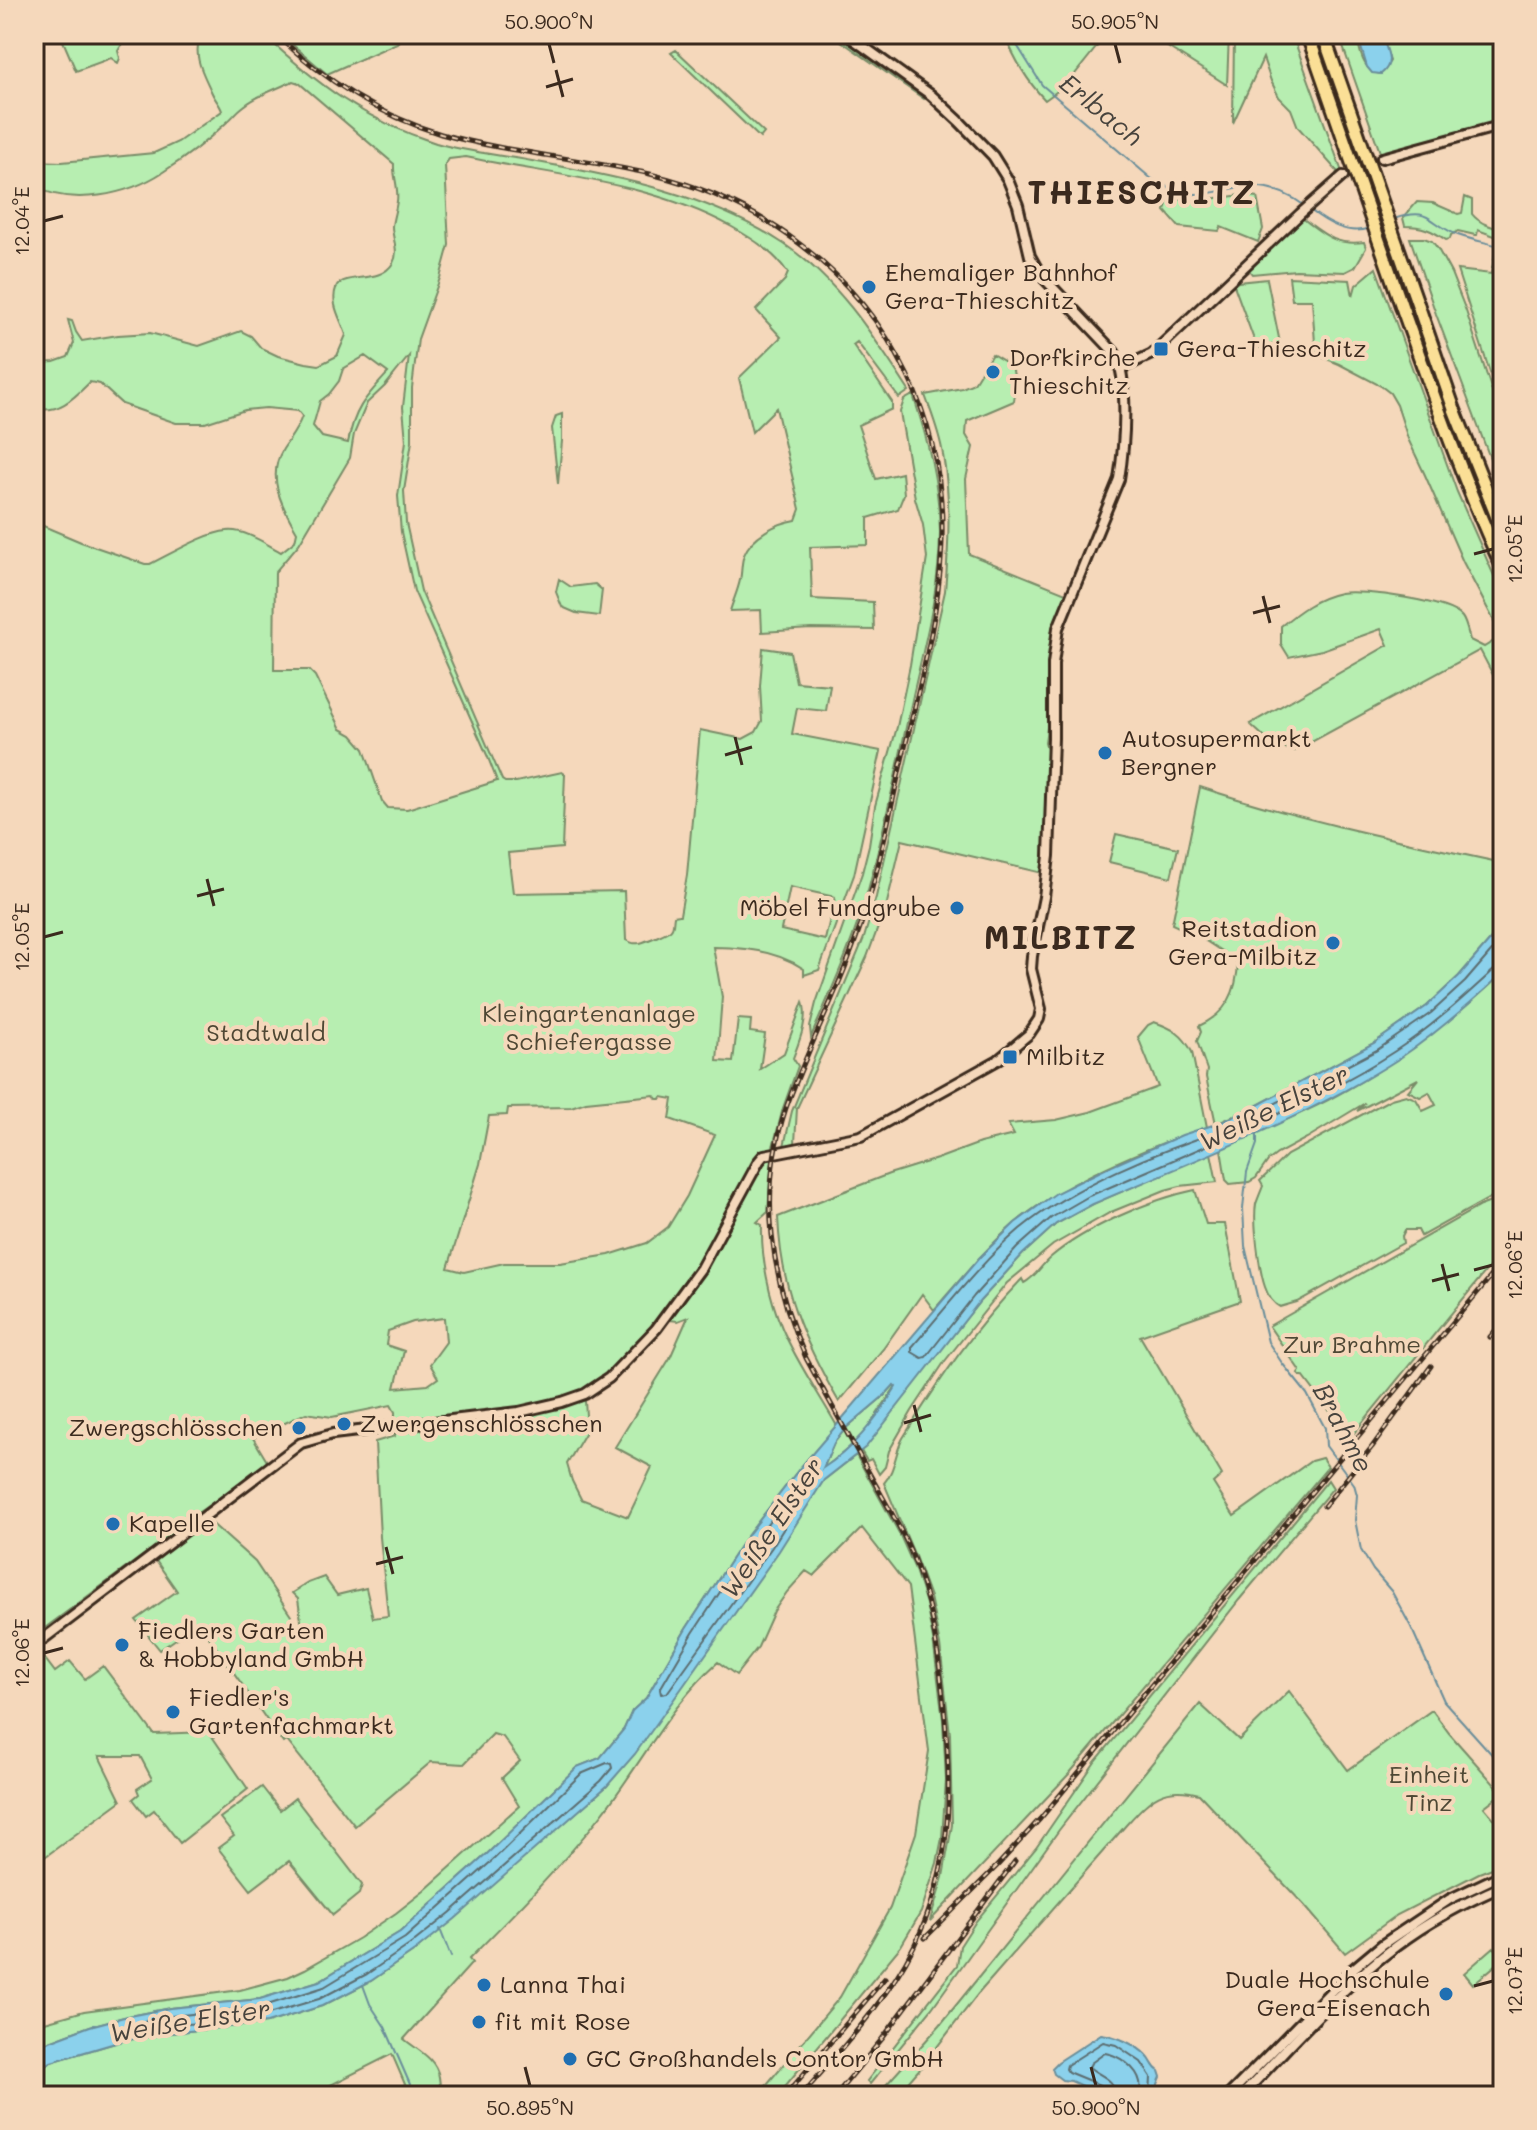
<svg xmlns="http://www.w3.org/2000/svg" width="1537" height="2130" font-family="Mali,sans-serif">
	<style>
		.green { fill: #b7eeb1; stroke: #798c68; stroke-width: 2; fill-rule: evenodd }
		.water { fill: #8bd1ec; stroke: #6b8e9a; stroke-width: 2; fill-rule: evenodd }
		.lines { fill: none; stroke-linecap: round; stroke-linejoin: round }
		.shore { stroke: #5b6d70; stroke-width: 2 }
		.stream { stroke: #6b8e9a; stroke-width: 2 }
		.secondary-tunnel { stroke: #d0b59c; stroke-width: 8; stroke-dasharray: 8 4; stroke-linecap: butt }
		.secondary-casing { stroke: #3b2a1e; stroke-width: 14 }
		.motorway-casing { stroke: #3b2a1e; stroke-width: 17 }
		.secondary { stroke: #f5d8bb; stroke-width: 8 }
		.motorway { stroke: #fbdf96; stroke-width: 11 }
		.rail-casing { stroke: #3b2a1e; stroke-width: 5 }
		.rail { stroke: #f5d8bb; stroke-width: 2; stroke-dasharray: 6; stroke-linecap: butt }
		.motorway-bridge-casing { stroke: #3b2a1e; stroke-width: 17; stroke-linecap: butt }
		.motorway-bridge { stroke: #fbdf96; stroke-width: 11 }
		.ticks { fill: none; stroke: #3b2a1e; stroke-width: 3 }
		.poi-dot { fill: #1f6fb2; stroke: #f5d8bb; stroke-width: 3 }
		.labels { text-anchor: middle; stroke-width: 8; stroke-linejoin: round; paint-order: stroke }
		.poi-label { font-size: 24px; fill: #3b2a1e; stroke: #f5d8bb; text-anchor: start }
		.park-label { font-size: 24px; fill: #4e4734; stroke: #f5d8bb }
		.water-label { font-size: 26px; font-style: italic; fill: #47433d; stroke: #f5d8bb }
		.district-label { font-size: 32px; font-weight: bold; letter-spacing: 2px; fill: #3b2a1e; stroke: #f5d8bb }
		.neatline { fill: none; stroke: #3b2a1e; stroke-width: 3 }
		.ticks-label { font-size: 20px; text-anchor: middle; fill: #3b2a1e }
	</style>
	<rect width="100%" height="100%" fill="#f5d8bb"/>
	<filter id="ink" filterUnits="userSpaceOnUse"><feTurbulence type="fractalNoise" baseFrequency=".0125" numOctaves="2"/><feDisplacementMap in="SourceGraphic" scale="16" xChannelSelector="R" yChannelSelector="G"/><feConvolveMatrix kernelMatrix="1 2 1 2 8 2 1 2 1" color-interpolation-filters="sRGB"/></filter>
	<g filter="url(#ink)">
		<!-- green -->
		<path class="green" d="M60,34H128L118,51L120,58L118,63L111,58L76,71Z
			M200,34H263C318,85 364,120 436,143C467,152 501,155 532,161C620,177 708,194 784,244C839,281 874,337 909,391L899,398L857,342L853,345L892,402V409L858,425L876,479L902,473L904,494L898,509L868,518V545L810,547L812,599L873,602L874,630L811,629L762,632L761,610L730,611C733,601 738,590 740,580C742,572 741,562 744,555C752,535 777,523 796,520L800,509L776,408L752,432L739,378L781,337L756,310L785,280L788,273C774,252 753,239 732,227C650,182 556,176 466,157L449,159L445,165L449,245L440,278L418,339L412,388V441L404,491L406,523L421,591L502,780L505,782H516L562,772L565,774L562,848L508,853L513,893L624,891L626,940C632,943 633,944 640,943C644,942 670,932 671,929C674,926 673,920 674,916L680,915L687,875L700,730L743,739L756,732L762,721L760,686L763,648L790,652L796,682L830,685L826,711L797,708L792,734L881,751L854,875L819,970L804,975V969C778,951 744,947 713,947L722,997L717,1061L733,1062L738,1019L751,1020L750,1032L765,1034L760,1069L784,1053L803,1002C809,1019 799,1042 793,1058L798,1066L783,1108L773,1147L768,1212L757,1222L762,1225C761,1258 769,1297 782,1328C796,1361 819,1394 837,1426L800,1468L744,1540L686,1629L646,1698L632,1711L624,1729L600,1758L577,1767L488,1853L400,1932L319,1981L260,1999L170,2008L124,2017L90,2026L34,2047V2025L84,2011L240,1990L288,1977L305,1969L359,1938L396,1913L424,1891L519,1806L502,1778L520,1761L503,1737L493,1734L464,1764L431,1762L355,1826L287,1741L283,1743L199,1623L160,1650L136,1620L177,1591L149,1551L34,1636V522L81,542L145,564H150C169,555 207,532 227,531C245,529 266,544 281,552L295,541L297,532C282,507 266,477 283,449C290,438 298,429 302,416L298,411L266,408L245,410L205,423H176L122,404L100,384L90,382C74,398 58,415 34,408V358L41,363L54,362L68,357L74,343L68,320L72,321L76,332L82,341L118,335L150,333L199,346L241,331L251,336L261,348L278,356L306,363L319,365L337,356L346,335C343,325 337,315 335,305C328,262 376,291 393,263C400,251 392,239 392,226C393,218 396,209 397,201C399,188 393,176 394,164L299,83L293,81C277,89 257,95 244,106C237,111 232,118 226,123C207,141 185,158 163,172C128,195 71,207 34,186V161L62,162L154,153L178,142L222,111C220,104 215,100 212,93C202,71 193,58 200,34ZM365,356L388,373C365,398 354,409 348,443L322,437L313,426L320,401L329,394L339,381L343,369ZM409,356L403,407L406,441L398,496L401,532L414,591L487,755L497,781L407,809L388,808L382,801L364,749L352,735L341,729L315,676L309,670H274L275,572L299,544L350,458L354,434L367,403L385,386ZM790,887L835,897L825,940L781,930ZM654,1095L657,1099H661L662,1097L673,1099L670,1119L715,1135L687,1196L668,1227L647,1243L609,1255L560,1263H504L464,1272L448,1268L480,1164L489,1116L507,1115L508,1108L571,1107L586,1102ZM688,1317L670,1358L615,1447L652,1467L628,1517L581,1499L572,1481L567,1464L587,1430L585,1401L591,1386L608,1373L661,1319L678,1321ZM444,1318L446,1342L430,1364L438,1378L428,1385L395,1388L404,1351L386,1345L388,1331L413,1322ZM391,1405L395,1412V1436L375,1442L380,1537L388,1616L373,1618L366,1588L337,1595L324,1577L308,1583L292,1593L298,1599L303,1634L255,1562L199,1512L268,1463L253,1438L306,1413L332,1417Z
			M284,34H405L397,43L327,74L293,45Z
			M831,34H851L933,91L924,99Z
			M1004,34H1107L1067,84L1045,100C1026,80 1015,59 1004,34Z
			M1148,34H1229L1227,85L1155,39Z
			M1234,34H1292L1342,172L1336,176L1337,171L1298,127L1291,109L1279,97L1271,81L1263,58L1233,123Z
			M1332,34H1357C1359,50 1363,73 1381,74L1390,61L1381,34H1503V120L1381,155L1341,41L1335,42Z
			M676,50L764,133L760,138L671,53Z
			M1243,195L1257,197L1263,229L1258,242L1221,227L1219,231L1179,227L1165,211L1169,196L1191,201Z
			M1465,197L1472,200V214C1479,223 1492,228 1503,229V239L1478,230L1477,235H1475L1458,231L1451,235L1450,239L1446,240C1432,230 1422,226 1405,226L1403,218L1417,202L1433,203L1458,214L1462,213Z
			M1302,218C1324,234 1335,246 1364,242L1366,248L1355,267L1345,272L1296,270L1252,274L1249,270Z
			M1410,238H1424L1432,241L1438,249L1451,273L1466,311L1503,425V493L1436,314Z
			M1495,254L1503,256V413L1457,270L1491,274Z
			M1376,268L1457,492L1503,596V694L1480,650L1295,751L1272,744L1250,724L1388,645L1381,629L1322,650L1289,657L1281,644V626C1299,611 1316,598 1340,593C1362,589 1449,601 1462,617C1466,622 1468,633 1470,640L1484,647L1502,636L1463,562L1425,475L1408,439L1397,405L1390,393L1381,386L1339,364L1322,357H1316L1312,300H1292L1289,277L1350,280L1353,296L1356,285Z
			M1267,279L1280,343L1257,348L1234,285L1238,282Z
			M992,354L1012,366L1016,386L1014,401L967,421L966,435L973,447L966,479L969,554L1066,593L1051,642L1049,713L1045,742L1048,752L1046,843L1043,873L902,840L887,903L867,957L797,1108L795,1143L784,1146L792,1111L864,938L876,897L945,591C949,545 951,500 943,455C940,434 932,415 925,395L962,388L974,383Z
			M913,395C928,440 939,484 940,532C940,589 924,645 912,700C898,763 885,827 868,890C854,940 832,989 811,1037L810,1027L816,1003L862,873L869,845L875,806L897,727L910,665L927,558L923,525L915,498L900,412L904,400Z
			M562,414V441L558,484L552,428L556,416Z
			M559,579L571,587L595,584L602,590L599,616L576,613L562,607L556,592Z
			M1200,787C1299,820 1401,841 1503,863V925L1459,976L1427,1006L1374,1043L1258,1105L1216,1124L1206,1077L1207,1070L1197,1041L1201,1032L1199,1026C1227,1013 1237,992 1238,962L1198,936L1172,924Z
			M1116,834L1178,848L1171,877L1109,862Z
			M1503,973V1250L1350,1438L1303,1376H1300L1298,1374L1300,1371L1269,1326L1480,1206L1499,1199L1495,1195L1421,1236L1418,1230H1405L1402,1236L1403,1243L1297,1302L1280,1307C1272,1303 1268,1296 1265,1287C1259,1270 1253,1221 1256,1204C1258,1198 1261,1191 1263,1186L1260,1181L1287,1155L1391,1099L1406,1095L1416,1099L1423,1111L1436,1105L1429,1092L1420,1097L1408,1091L1418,1079L1357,1111L1365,1103L1307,1138L1277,1154L1268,1161L1256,1178L1249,1182L1230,1184L1226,1180L1221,1149C1256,1132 1293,1118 1328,1100C1393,1066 1450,1023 1503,973Z
			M1154,1022C1172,1028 1183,1034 1192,1052L1207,1127C1143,1149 1066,1180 1014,1224C984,1250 960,1280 934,1310L922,1294L883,1349L839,1402C803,1340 781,1290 778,1217L889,1174L937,1159L980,1143L1014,1135L1008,1124L1056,1120L1090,1112L1158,1087L1138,1037L1148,1025Z
			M1211,1153L1217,1182L1180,1186L1165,1190L1111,1212L1053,1245L1007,1283L945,1361L912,1411L889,1451L885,1467L879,1474L871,1459L867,1461L861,1451L980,1301L1023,1254L1056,1224L1093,1204Z
			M1195,1190L1206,1224H1225L1240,1301L1140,1336L1222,1475L1213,1483L1234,1516L1311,1461L1322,1458L1328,1467L1069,1774L930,1921L943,1877L952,1825L950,1734L940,1645L930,1597L915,1556L884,1483C895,1471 895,1452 903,1438C938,1382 976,1326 1022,1279L1024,1283C1036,1277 1041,1265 1051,1257C1085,1228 1151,1199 1195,1190Z
			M894,1385L896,1386L861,1438L823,1469L834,1443L846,1428L885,1395Z
			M856,1455L899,1533L914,1567L926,1604L933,1639L943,1720L946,1780L942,1838L937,1863L921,1912L901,1946L777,2096H757L840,1997L890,1908L916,1833L929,1751L908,1587L862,1528L814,1576L806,1571L787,1592L774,1611L758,1647L736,1675L718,1662C671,1704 641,1764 602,1814C562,1865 515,1913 469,1959L472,1963L404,2039C417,2050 436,2058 439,2077C440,2084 440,2089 442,2096H410L392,2054L309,2096H34V2071L51,2062L122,2041L169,2033L267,2023L322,2006L371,1981L416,1950L607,1786L824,1480Z
			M1328,1480L1333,1488L1239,1600L1059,1830L932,2008L870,2084L867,2081L957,1965L960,1946L976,1921L1036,1848L1095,1762Z
			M39,1651L55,1672L70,1661L85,1679L103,1666L154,1734L209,1732L248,1789L180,1843L154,1810L146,1816L133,1799L139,1794L137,1789L152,1779L140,1756H99L121,1801L38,1862L34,1857V1654Z
			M1289,1691L1348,1770L1432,1710L1449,1733L1502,1793L1484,1807L1503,1829V1864L1479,1873L1397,1915L1345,1953L1304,1905L1199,1794C1163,1784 1150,1799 1127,1824L978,1994L923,2065L896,2096H876L940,2025L1200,1704L1239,1740Z
			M262,1787L280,1810L295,1798L362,1885L359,1894L333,1915L289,1861L251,1890L218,1848L234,1836L220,1818Z
			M1494,1947L1503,1959L1473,1984L1464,1973Z"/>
		<!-- water -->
		<path class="water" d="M1357,34H1381C1386,49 1396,63 1381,74L1372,73L1367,67Z
			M1503,925V973C1471,1003 1437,1033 1400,1058C1307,1118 1195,1160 1093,1204L1056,1224L1023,1254L980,1301L866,1447L824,1480L779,1551L635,1754L607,1786L455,1919L416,1950L371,1981L322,2006L267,2023L169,2033L122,2041L51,2062L34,2071V2047L39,2045L90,2026L124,2017L170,2008L260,1999L319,1981L400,1932L488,1853L577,1767L600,1758L624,1729L632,1711L646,1698L686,1629L744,1540L800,1468L979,1258L1015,1223L1056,1193L1105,1169L1182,1135L1222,1122L1258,1105L1374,1043L1427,1006L1459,976ZM894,1385L896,1387C877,1419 854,1448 823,1468L834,1443L846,1428L885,1395Z
			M1101,2034C1116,2036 1136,2044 1147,2056C1153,2062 1152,2067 1159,2071L1161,2077L1158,2084V2096H1104L1071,2081L1062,2080L1054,2074L1052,2068L1058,2062Z"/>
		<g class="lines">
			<!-- shore -->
			<path class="shore" d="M1503,938L1465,982L1431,1013L1377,1050L1238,1123L1236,1129L1241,1131C1294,1107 1346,1083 1395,1051C1431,1028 1463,998 1495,969L1503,968
				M1224,1130L1228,1132L1227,1137L1089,1196L1051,1218L1017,1248L974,1296L926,1357L922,1358L912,1352V1347C947,1307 979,1264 1020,1229C1074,1185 1158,1151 1224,1130Z
				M812,1468H816L818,1474L772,1547L667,1693L661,1694L660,1689L693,1633L751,1545Z
				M607,1763L611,1764L612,1768L601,1781L450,1913L411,1944L367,1974L319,1999L265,2015L146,2029L143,2027L145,2021L172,2016L261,2007L324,1987L405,1938L494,1859L581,1774Z
				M1106,2096L1105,2091L1102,2086L1068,2072L1066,2069L1067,2065L1103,2042L1116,2045L1141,2062L1151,2077L1150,2096
				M1116,2096C1115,2078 1101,2077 1089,2067L1091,2063L1105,2053C1119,2055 1137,2068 1140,2082C1141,2087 1140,2091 1140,2096"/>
			<!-- stream -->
			<path class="stream" d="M1010,34L1042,85L1154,181C1167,187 1181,193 1196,194C1211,194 1225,190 1240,187C1264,184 1286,192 1305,206
				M1310,210C1327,223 1348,236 1370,228
				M1394,219C1428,207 1427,220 1453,233C1468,240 1487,242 1503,247
				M1257,1133V1144L1247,1172L1243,1208L1245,1246L1268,1342L1282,1363L1307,1394L1325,1428L1326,1446L1354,1484L1357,1495L1355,1520L1361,1550L1373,1570L1392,1592L1411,1627L1444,1701L1496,1759L1503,1770
				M440,1929L451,1957
				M363,1985L370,2004L385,2027L415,2096"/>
			<!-- secondary-tunnel -->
			<path class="secondary-tunnel" d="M1343,176L1382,158"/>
			<!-- secondary casing -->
			<g class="secondary-casing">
				<path id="secondary" d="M1382,158L1503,125
					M1122,368L1152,354L1300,214L1343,176
					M34,1646L301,1443L333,1434L519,1412L562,1402L585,1394L609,1378L656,1329L701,1268L759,1161L764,1155L861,1136L998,1060L1029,1034L1039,1019L1041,1009L1031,969L1032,956L1044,897L1049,856L1053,738V664L1058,628L1119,479C1124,449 1130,378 1114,352L1040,274L1030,256L1018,205L1008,180L993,156L959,121L931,95L846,34
					M1228,2096L1353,1969L1383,1944L1450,1899L1503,1874
					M1241,2096C1291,2045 1339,1989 1396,1946C1429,1921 1465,1902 1503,1886"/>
			</g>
			<!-- motorway casing -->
			<g class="motorway-casing">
				<path id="motorway" d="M1307,34L1314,53
					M1323,34L1328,48
					M1418,305L1454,409L1503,532
					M1403,310C1434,397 1464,484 1503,568"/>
			</g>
			<!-- secondary -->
			<use href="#secondary" class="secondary"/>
			<!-- motorway -->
			<use href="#motorway" class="motorway"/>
			<!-- rail casing -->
			<g class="rail-casing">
				<path id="rail" d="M276,34C323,79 378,115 441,134C509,153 581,158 650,174C761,200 857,271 907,374C972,510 933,627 901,764C887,825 876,886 854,944C834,1000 806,1052 786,1108C758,1192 770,1279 806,1358C828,1399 851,1440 873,1480C886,1503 900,1526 910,1550C930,1597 938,1647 943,1697C952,1785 954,1865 914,1946C886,2002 841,2049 801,2096
					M1490,1337L1503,1322
					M1324,1506L1372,1447L1431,1366
					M925,1938L997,1866L1040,1819L1503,1262
					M785,2096L885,1978
					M835,2096L882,2039L1015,1861"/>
			</g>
			<!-- rail -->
			<use href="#rail" class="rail"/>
			<!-- motorway-bridge casing -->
			<g class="motorway-bridge-casing">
				<path id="motorway-bridge" d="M1328,48L1418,305
					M1314,53L1403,310"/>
			</g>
			<!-- motorway-bridge -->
			<use href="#motorway-bridge" class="motorway-bridge"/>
		</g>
	</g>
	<!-- ticks -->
	<path class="ticks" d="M549,44L554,63M1115,44L1120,63M556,70L563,97M546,87L573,79M44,221L63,216M1474,554L1493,549M1263,596L1270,623M1253,613L1280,606M735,737L742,765M725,755L752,747M207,879L214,906M197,896L224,889M44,937L63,932M1442,1264L1449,1291M1474,1270L1493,1265M1432,1281L1459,1274M914,1405L921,1432M904,1423L931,1415M386,1547L393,1574M376,1564L403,1557M44,1653L63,1648M1474,1986L1493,1981M525,2067L530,2086M1091,2067L1096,2086"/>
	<!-- markers -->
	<g class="poi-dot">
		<circle cx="869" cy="287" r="8"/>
		<rect x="1153" y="341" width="16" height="16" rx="4"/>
		<circle cx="993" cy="372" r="8"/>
		<circle cx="1105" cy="753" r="8"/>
		<circle cx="957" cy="908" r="8"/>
		<circle cx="1333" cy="943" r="8"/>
		<rect x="1002" y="1049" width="16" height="16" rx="4"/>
		<circle cx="344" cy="1424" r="8"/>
		<circle cx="299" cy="1428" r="8"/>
		<circle cx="113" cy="1524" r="8"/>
		<circle cx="122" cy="1645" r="8"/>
		<circle cx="173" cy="1712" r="8"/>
		<circle cx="484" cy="1985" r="8"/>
		<circle cx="1446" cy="1994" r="8"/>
		<circle cx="479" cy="2022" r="8"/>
		<circle cx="570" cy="2059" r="8"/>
	</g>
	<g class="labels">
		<!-- poi labels -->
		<g class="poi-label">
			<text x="885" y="281">Ehemaliger Bahnhof<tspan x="885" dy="28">Gera-Thieschitz</tspan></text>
			<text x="1177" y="357">Gera-Thieschitz</text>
			<text x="1009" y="366">Dorfkirche<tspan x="1009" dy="28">Thieschitz</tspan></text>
			<text x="1121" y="747">Autosupermarkt<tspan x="1121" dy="28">Bergner</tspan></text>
			<text x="941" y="916" text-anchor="end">Möbel Fundgrube</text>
			<text x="1317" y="937" text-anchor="end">Reitstadion<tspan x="1317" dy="28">Gera-Milbitz</tspan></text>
			<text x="1026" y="1065">Milbitz</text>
			<text x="360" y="1432">Zwergenschlösschen</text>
			<text x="283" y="1436" text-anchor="end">Zwergschlösschen</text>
			<text x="129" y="1532">Kapelle</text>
			<text x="138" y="1639">Fiedlers Garten<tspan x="138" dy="28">&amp; Hobbyland GmbH</tspan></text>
			<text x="189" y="1706">Fiedler's<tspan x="189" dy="28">Gartenfachmarkt</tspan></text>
			<text x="1430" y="1988" text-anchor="end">Duale Hochschule<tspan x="1430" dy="28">Gera-Eisenach</tspan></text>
			<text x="500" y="1993">Lanna Thai</text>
			<text x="495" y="2030">fit mit Rose</text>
			<text x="586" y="2067">GC Großhandels Contor GmbH</text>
		</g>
		<!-- park labels -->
		<g class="park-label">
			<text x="589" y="1022">Kleingartenanlage<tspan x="589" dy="28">Schiefergasse</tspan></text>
			<text x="266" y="1041">Stadtwald</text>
			<text x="1352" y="1353">Zur Brahme</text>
			<text x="1429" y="1783">Einheit<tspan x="1429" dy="28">Tinz</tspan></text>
		</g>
		<!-- water labels -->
		<g class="water-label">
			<text transform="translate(1101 110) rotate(39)" y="9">Erlbach</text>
			<text transform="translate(1274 1108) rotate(-26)" y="9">Weiße Elster</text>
			<text transform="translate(1343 1428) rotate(62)" y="9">Brahme</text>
			<text transform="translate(772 1528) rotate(-56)" y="9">Weiße Elster</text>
			<text transform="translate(190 2021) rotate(-9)" y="9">Weiße Elster</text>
		</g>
		<!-- district labels -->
		<g class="district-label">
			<text x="1142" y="204">THIESCHITZ</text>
			<text x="1061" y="949">MILBITZ</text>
		</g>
	</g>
	<!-- margin -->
	<rect width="1537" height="2130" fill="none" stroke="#f5d8bb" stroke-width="88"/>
	<rect x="44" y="44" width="1449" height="2042" class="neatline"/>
	<g class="ticks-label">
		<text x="549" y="29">50.900°N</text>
		<text x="1115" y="29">50.905°N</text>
		<text transform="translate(22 221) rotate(-90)" y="7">12.04°E</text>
		<text transform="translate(1515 549) rotate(-90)" y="7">12.05°E</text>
		<text transform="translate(22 937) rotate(-90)" y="7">12.05°E</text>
		<text transform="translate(1515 1265) rotate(-90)" y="7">12.06°E</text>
		<text transform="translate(22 1653) rotate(-90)" y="7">12.06°E</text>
		<text transform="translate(1515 1981) rotate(-90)" y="7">12.07°E</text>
		<text x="530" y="2115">50.895°N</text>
		<text x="1096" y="2115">50.900°N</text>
	</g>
</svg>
